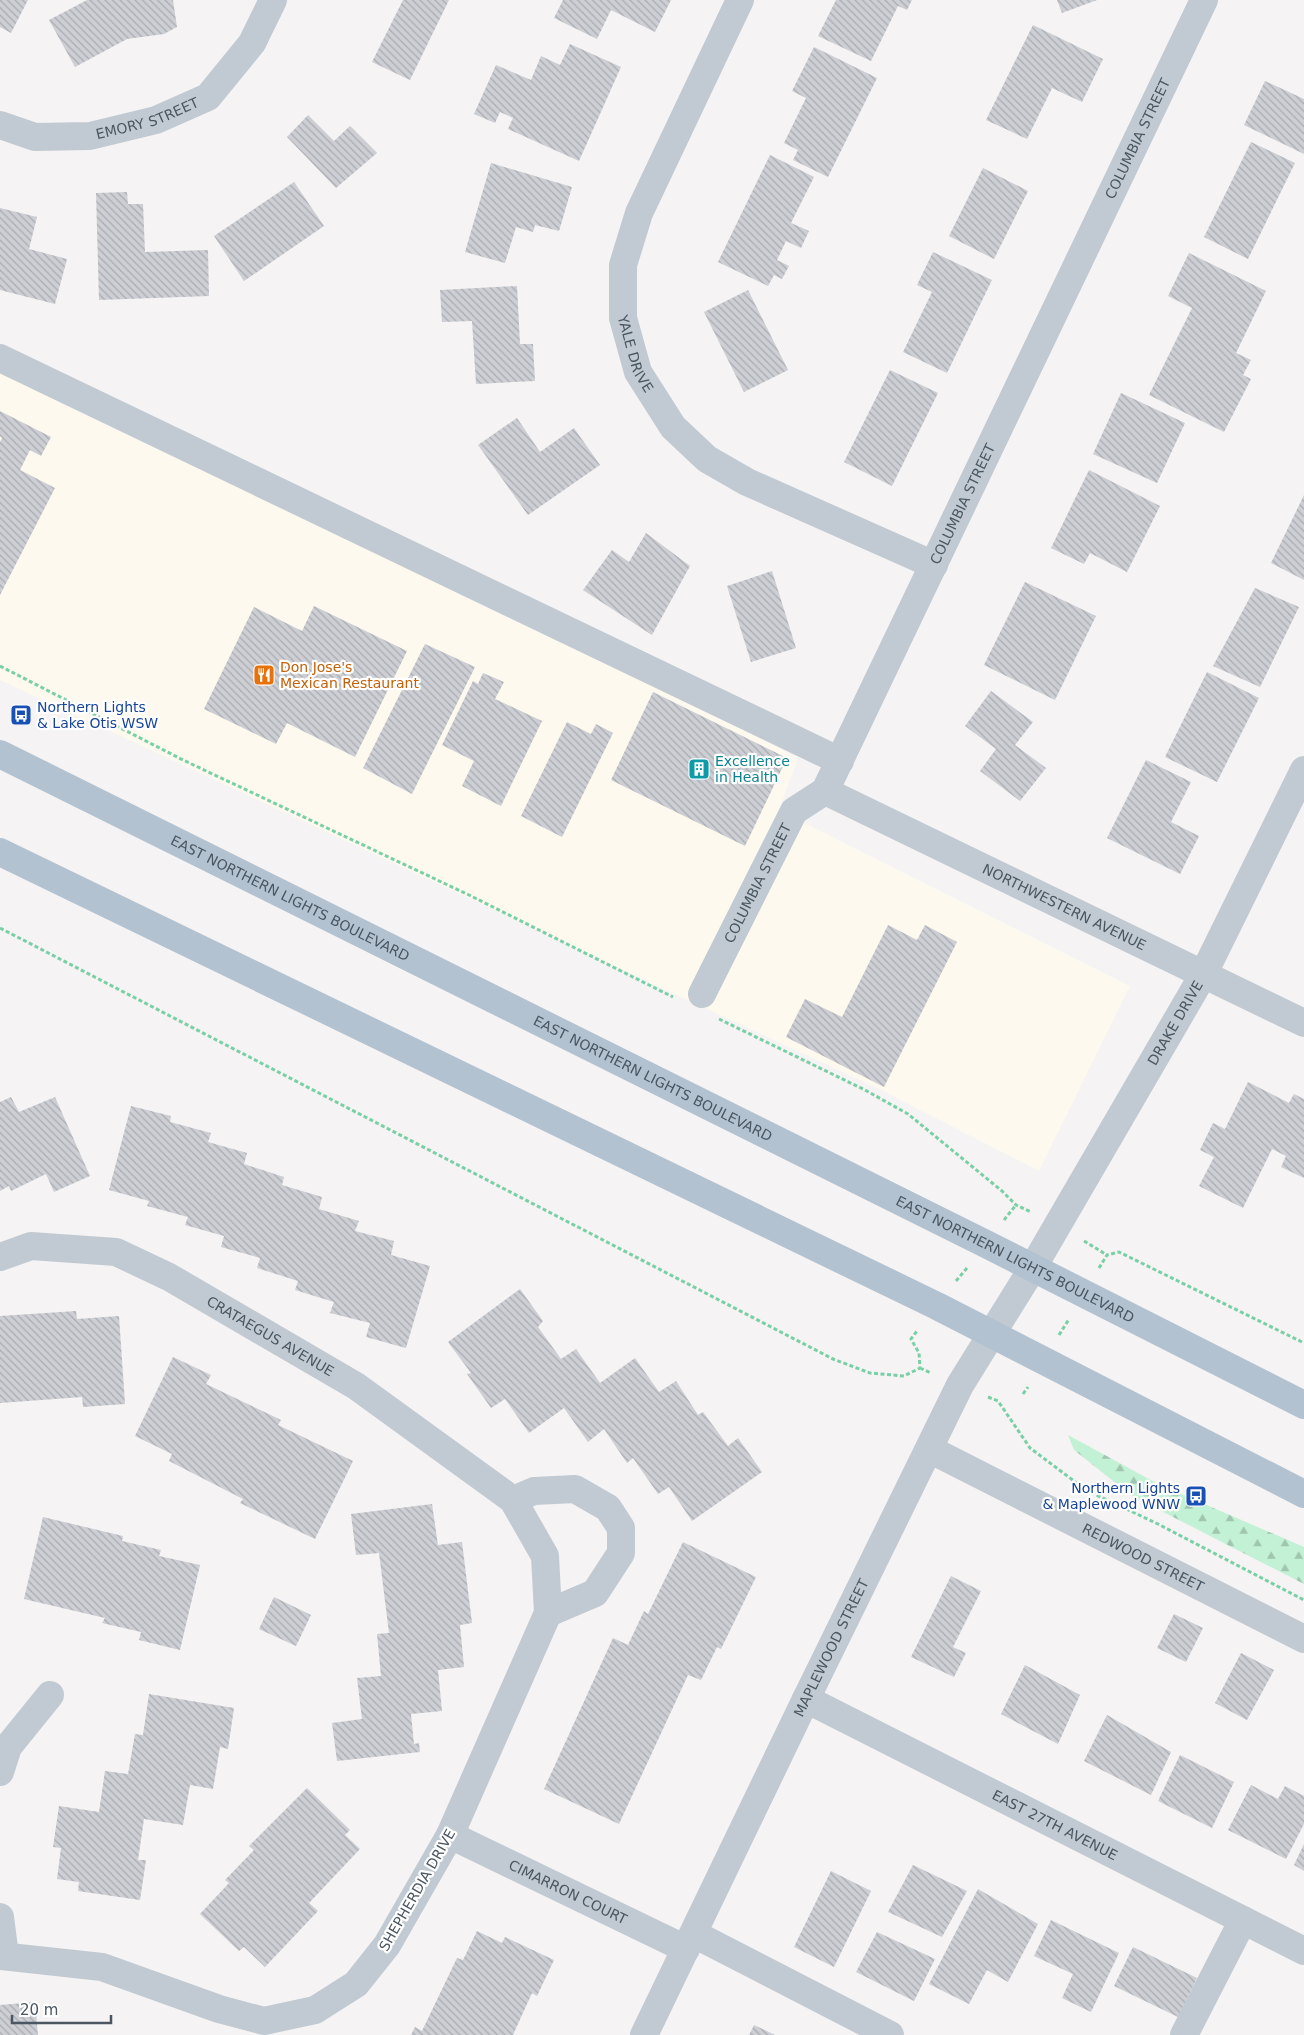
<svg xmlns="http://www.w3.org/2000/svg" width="1304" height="2035" font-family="'DejaVu Sans',sans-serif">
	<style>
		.commercial { fill: #fdf9ef }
		.forest { fill: url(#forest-firs) }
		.building { fill: url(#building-back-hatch) }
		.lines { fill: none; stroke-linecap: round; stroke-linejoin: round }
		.path { stroke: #7ad0a6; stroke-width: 3; stroke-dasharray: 4 2.5; stroke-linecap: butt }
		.minor { stroke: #c1cad2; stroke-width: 28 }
		.major { stroke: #b3c2d1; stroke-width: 28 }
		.labels { text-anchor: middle; stroke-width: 4.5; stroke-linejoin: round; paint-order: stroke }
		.street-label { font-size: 14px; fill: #4a5661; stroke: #fff }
		.food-label { font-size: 14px; fill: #c56008; stroke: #fff; text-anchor: start }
		.transit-label { font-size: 14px; fill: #164399; stroke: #fff; text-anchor: start }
		.culture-label { font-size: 14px; fill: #0d838f; stroke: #fff; text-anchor: start }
	</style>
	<defs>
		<pattern id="forest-firs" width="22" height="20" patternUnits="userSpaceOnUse" patternTransform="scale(1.25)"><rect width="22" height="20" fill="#c3f1d5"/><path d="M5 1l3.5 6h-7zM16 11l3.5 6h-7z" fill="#a0c6b0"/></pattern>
		<pattern id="building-back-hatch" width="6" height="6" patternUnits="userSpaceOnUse" patternTransform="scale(1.25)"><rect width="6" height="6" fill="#cdcfd5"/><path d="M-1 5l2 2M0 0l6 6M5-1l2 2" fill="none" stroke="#a8abb0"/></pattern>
	</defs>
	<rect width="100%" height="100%" fill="#f5f3f3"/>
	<!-- commercial -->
	<path class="commercial" d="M0,359L299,502L798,758L779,810L1130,986L1039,1171L881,1090L0,680Z"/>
	<!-- forest -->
	<path class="forest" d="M1068,1435L1158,1484L1304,1547V1584L1132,1496L1074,1450Z"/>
	<!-- building -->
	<path class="building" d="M0,0H28L11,33L0,27Z
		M87,0H173L177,27L164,34L127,39L75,67L49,20Z
		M403,0H449L410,80L372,62Z
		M563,0H671L655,32L611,10L597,39L554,18Z
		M836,0H912L907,10L898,6L871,61L818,36Z
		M1057,0H1097L1062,13Z
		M1033,25L1103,59L1082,102L1052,88L1027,139L986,120Z
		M570,44L621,67L579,161L508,129L513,118L500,112L495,123L474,114L496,65L531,80L541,56L560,65Z
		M814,47L877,78L828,177L793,160L798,150L784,143L806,98L792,91Z
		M1265,81L1304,99V154L1244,125Z
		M308,115L334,141L350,126L377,153L336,188L287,137Z
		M1251,142L1295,163L1248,259L1204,237Z
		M770,155L814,177L791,223L809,231L801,248L786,241L777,260L789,266L782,279L774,275L768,286L718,262Z
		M491,163L572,187L559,231L535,225L533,232L516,227L505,263L465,252Z
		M983,168L1028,191L994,259L949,236Z
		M294,182L324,226L244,281L214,236Z
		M127,192L128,204H143L145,252L208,250L209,296L99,300L96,193Z
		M0,208L37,217L29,249L67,259L55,304L0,290Z
		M933,252L992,280L947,373L903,352L932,292L917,285Z
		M1189,253L1266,291L1236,353L1251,360L1243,375L1251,379L1224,432L1149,395L1192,308L1168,296Z
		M517,286L520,344H533L535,381L476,384L472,321L442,322L440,290Z
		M748,290L788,370L744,392L704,312Z
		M890,370L938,393L892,486L844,462Z
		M1121,393L1185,423L1157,483L1093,454Z
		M0,411L51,437L41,456L30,450L20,470L55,488L0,595V442L2,438L0,436Z
		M517,418L540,452L574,428L600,465L528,515L478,445Z
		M1089,470L1160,506L1127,572L1090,553L1084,564L1051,548Z
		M1304,495V580L1271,563Z
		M646,533L690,566L652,635L583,590L612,550L629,562Z
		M772,571L796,648L751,662L727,586Z
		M1025,582L1096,616L1055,700L984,665Z
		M1255,588L1299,607L1260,687L1213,666Z
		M314,606L407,651L355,757L287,723L276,744L204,709L254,607L302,631Z
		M425,644L475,667L412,794L363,768Z
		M1207,672L1259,698L1217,782L1165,757Z
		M483,673L504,682L495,699L542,721L501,806L462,786L474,761L442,745L473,681L478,684Z
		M991,691L1033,722L1015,745L1046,768L1020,801L980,771L996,749L965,726Z
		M653,692L787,758L745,846L611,780Z
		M567,722L591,734L596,724L613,733L562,837L521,816Z
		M1146,760L1191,782L1171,822L1199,836L1180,874L1107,838Z
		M888,925L917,940L925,925L957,942L884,1087L786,1037L805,999L842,1017Z
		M1248,1082L1289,1103L1294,1094L1304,1099V1178L1281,1167L1286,1156L1272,1149L1243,1208L1199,1186L1214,1157L1200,1150L1213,1123L1225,1129Z
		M11,1097L19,1112L55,1097L90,1176L54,1192L46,1174L11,1191L9,1186L0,1191V1102Z
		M131,1106L171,1116L170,1122L211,1133L208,1142L247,1153L244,1164L284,1177L282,1185L322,1197L319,1209L359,1221L355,1231L394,1241L391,1255L430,1266L406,1348L366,1337L370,1323L330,1313L334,1302L295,1290L298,1281L257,1268L260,1258L221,1247L224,1236L185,1225L188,1217L147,1206L149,1201L109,1190Z
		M520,1289L543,1321L538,1327L561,1359L576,1349L600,1383L635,1358L659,1392L676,1381L698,1415L703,1412L728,1446L738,1438L762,1472L692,1521L669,1487L658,1494L633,1458L627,1463L604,1429L588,1442L564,1408L529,1433L505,1399L491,1408L467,1374L471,1373L448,1342Z
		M76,1311L77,1319L119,1316L125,1404L83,1407L82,1397L0,1403V1316Z
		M173,1357L211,1375L206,1384L281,1420L278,1425L353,1461L315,1539L240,1503L243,1499L169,1461L172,1454L135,1436Z
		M432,1504L438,1545L462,1542L472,1623L460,1625L464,1667L438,1670L442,1711L411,1714L414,1744L419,1743L420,1752L337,1761L332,1723L362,1719L357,1678L381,1676L377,1634L389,1633L379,1553L356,1555L351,1514Z
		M43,1517L123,1536L122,1541L161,1550L159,1556L200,1565L180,1650L139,1640L141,1632L102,1623L105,1618L24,1599Z
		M683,1542L756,1577L721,1649L717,1647L701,1680L688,1675L619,1824L544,1789L613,1638L628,1645L644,1611L648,1614Z
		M951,1576L981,1591L953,1647L966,1653L954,1677L911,1657Z
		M274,1597L311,1615L296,1646L259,1629Z
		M1174,1614L1203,1628L1186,1662L1157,1648Z
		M1241,1653L1274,1670L1247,1720L1215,1703Z
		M1025,1665L1080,1695L1058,1744L1001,1714Z
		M149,1694L234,1708L228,1749L220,1747L213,1789L190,1785L183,1825L144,1819L138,1860H146L140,1900L78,1891L79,1882L57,1879L61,1848L53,1847L59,1806L99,1812L105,1771L128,1774L135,1734L143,1735Z
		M1107,1715L1171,1752L1151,1795L1084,1761Z
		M1180,1755L1234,1782L1212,1828L1158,1801Z
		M1251,1785L1278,1799L1285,1786L1304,1796V1824L1286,1859L1228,1830Z
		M307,1788L350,1830L345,1835L360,1849L309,1903L318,1911L265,1967L244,1947L239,1951L200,1914L229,1883L225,1880L254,1850L249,1846Z
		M1304,1844V1871L1294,1865Z
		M913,1865L967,1891L942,1937L888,1912Z
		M831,1871L871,1891L834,1967L794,1947Z
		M978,1889L1038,1924L1008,1982L987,1970L969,2004L929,1984Z
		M1051,1920L1119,1953L1091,2012L1062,1998L1073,1974L1034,1956Z
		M477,1931L502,1943L505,1937L554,1960L537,1996L532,1993L513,2035H411L415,2027L422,2031L457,1958L463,1960Z
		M877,1932L935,1959L914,2001L856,1972Z
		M1133,1947L1197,1978L1178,2017L1114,1986Z
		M35,2002L38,2035H0V2005Z
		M754,2025L775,2035H749Z"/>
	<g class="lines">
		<!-- path -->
		<path class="path" d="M0,666L183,760L469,895L673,997
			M0,928L833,1359L870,1373L904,1376L920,1368L919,1353L911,1339L917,1331
			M719,1019L865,1090L908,1114L1002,1191L1016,1205L1031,1212
			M1004,1220L1016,1205
			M1084,1241L1107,1255
			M1099,1268L1107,1255L1119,1252L1304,1343
			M956,1281L967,1268
			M1059,1335L1069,1319
			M920,1368L931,1373
			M1023,1394L1028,1387
			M988,1397L998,1401L1030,1448L1086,1490L1158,1524L1304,1600"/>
		<!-- minor -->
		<g class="minor">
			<path id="s1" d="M740,0L639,213L623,265V318L638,372L673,427L707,459L747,482L934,565"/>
			<path id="s2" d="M0,125L35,137L90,136L156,120L208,97L252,43L273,0"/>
			<path d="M0,358L840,761"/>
			<path id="s3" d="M825,791L1304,1023"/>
			<path id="s4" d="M702,994L794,811L825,791L1204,0"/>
			<path id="s5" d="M0,1257L31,1246L116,1252L169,1277L356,1386L513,1500L545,1556L548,1613L450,1835L387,1945L356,1984L315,2010L264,2021L219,2009L102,1967L0,1956"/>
			<path id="s6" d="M929,1449L1304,1639"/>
			<path d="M513,1500L534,1491L575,1489L608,1508L621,1528V1553L595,1593L548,1613"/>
			<path id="s7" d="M806,1699L1304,1951"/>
			<path d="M0,1772L8,1747L50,1695"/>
			<path id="s8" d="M450,1835L686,1949"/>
			<path d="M0,1917L5,1956"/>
			<path d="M694,1934L890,2035"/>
			<path id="s9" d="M644,2035L806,1699L960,1385L1032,1269L1203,975L1304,770"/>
			<path d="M1184,2035L1243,1920"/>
		</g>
		<!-- major -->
		<g class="major">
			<path id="s10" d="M0,754L986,1244L1304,1405"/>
			<path d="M0,852L937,1306L1304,1494"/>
		</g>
	</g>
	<!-- icons -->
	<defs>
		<g id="restaurant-square" transform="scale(1.125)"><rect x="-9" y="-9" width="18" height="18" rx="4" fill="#e8710a" stroke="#fff"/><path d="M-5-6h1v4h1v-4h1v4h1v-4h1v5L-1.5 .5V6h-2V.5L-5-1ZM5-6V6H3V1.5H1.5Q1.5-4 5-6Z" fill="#fff"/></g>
		<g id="bus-square" transform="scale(1.125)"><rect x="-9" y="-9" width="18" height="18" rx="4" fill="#1a4fb4" stroke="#fff"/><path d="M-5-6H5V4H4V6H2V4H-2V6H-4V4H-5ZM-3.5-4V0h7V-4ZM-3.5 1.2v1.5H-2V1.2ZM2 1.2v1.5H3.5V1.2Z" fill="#fff"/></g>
		<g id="building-square" transform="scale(1.125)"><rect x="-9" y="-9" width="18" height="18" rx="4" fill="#0f9aa8" stroke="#fff"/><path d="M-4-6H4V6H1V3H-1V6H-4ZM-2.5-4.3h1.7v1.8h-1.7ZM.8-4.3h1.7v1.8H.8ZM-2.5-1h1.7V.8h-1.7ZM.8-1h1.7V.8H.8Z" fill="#fff"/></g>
	</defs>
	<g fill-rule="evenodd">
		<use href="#restaurant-square" x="264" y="675"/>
		<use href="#bus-square" x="21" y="715"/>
		<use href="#building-square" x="699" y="769"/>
		<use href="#bus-square" x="1196" y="1496"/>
	</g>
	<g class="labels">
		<!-- street labels -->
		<g class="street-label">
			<text dy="5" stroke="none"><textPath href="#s2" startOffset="152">EMORY STREET</textPath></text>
			<text dy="5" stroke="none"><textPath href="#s4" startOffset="965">COLUMBIA STREET</textPath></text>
			<text dy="5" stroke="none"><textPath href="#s1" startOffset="381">YALE DRIVE</textPath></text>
			<text dy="5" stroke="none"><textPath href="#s4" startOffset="560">COLUMBIA STREET</textPath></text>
			<text dy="5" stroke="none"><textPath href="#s4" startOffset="124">COLUMBIA STREET</textPath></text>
			<text dy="5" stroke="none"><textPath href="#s10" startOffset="324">EAST NORTHERN LIGHTS BOULEVARD</textPath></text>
			<text dy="5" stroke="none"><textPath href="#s3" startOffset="266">NORTHWESTERN AVENUE</textPath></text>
			<text dy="5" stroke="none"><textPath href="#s9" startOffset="1144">DRAKE DRIVE</textPath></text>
			<text dy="5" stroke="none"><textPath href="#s10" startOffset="729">EAST NORTHERN LIGHTS BOULEVARD</textPath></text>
			<text dy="5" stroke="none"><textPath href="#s10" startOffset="1134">EAST NORTHERN LIGHTS BOULEVARD</textPath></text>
			<text dy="5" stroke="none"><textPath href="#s5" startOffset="294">CRATAEGUS AVENUE</textPath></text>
			<text dy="5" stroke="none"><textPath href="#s6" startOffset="240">REDWOOD STREET</textPath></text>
			<text dy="5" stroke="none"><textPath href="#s9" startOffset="430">MAPLEWOOD STREET</textPath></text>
			<text dy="5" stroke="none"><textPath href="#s7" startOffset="279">EAST 27TH AVENUE</textPath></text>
			<text transform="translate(417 1890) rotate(-60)" y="5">SHEPHERDIA DRIVE</text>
			<text dy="5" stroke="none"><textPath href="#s8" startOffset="131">CIMARRON COURT</textPath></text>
		</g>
		<!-- food labels -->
		<g class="food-label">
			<text x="280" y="672">Don Jose's<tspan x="280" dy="16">Mexican Restaurant</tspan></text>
		</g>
		<!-- transit labels -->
		<g class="transit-label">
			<text x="37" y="712">Northern Lights<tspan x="37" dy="16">&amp; Lake Otis WSW</tspan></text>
			<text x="1180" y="1493" text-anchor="end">Northern Lights<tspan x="1180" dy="16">&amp; Maplewood WNW</tspan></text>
		</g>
		<!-- culture labels -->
		<g class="culture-label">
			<text x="715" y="766">Excellence<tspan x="715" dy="16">in Health</tspan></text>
		</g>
	</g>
	<!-- scale -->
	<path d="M12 2015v8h99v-8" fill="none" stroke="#4a5661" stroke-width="2.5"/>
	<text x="20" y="2015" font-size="15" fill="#4a5661" stroke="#ffffff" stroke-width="4" paint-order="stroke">20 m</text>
</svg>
